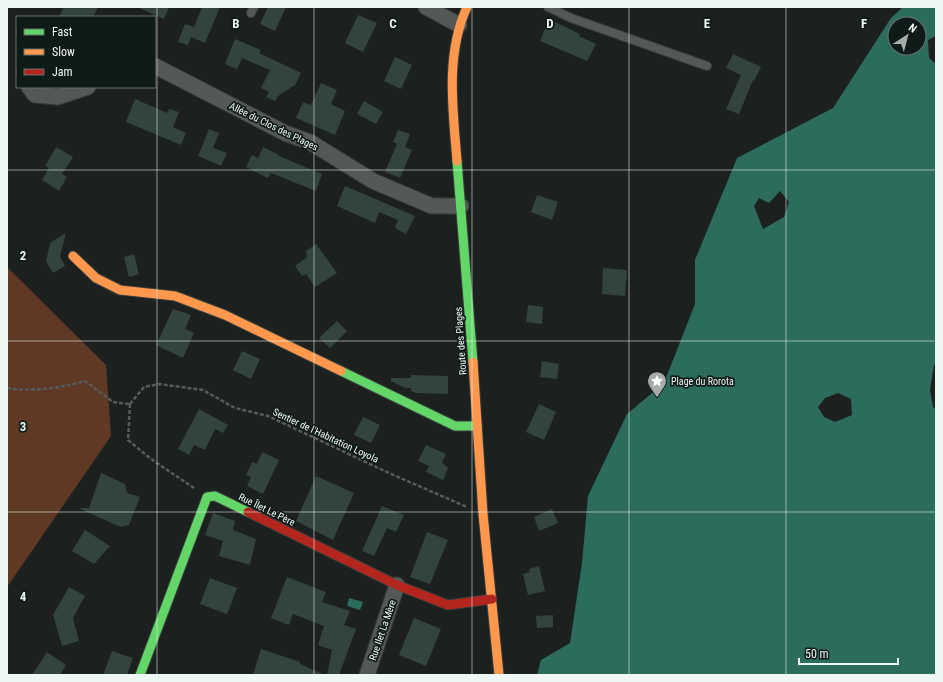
<svg xmlns="http://www.w3.org/2000/svg" width="943" height="682" font-family="'Roboto Condensed',sans-serif">
	<style>
		.forest { fill: #603924 }
		.water { fill: #2c6c5d; fill-rule: evenodd }
		.building { fill: #324340 }
		.lines { fill: none; stroke-linecap: round; stroke-linejoin: round }
		.lane-casing { stroke: #383e3c; stroke-width: 10 }
		.street-casing { stroke: #383e3c; stroke-width: 17 }
		.fast-casing { stroke: #383e3c; stroke-width: 11 }
		.slow-casing { stroke: #383e3c; stroke-width: 11 }
		.jam-casing { stroke: #383e3c; stroke-width: 11 }
		.path { stroke: #575b5a; stroke-width: 2.5; stroke-dasharray: 4 2; stroke-linecap: butt }
		.lane { stroke: #545857; stroke-width: 8 }
		.street { stroke: #545857; stroke-width: 15 }
		.fast { stroke: #63d668; stroke-width: 9 }
		.slow { stroke: #ff974d; stroke-width: 9 }
		.jam { stroke: #b3261e; stroke-width: 9 }
		.grid { fill: none; stroke: #eff7f4; stroke-width: 1; stroke-opacity: 0.55 }
		.labels { text-anchor: middle; stroke-width: 3.5; stroke-linejoin: round; paint-order: stroke }
		.street-label { font-size: 10px; fill: #eff7f4; stroke: #0f1b18 }
		.poi-label { font-size: 10px; fill: #eff7f4; stroke: #0f1b18; text-anchor: start }
		.grid-label { font-size: 13px; text-anchor: middle; font-weight: bold; fill: #eff7f4; stroke: #0f1b18; stroke-width: 3.5; stroke-linejoin: round; paint-order: stroke }
	</style>
	<rect width="100%" height="100%" fill="#1c2120"/>
	<!-- forest -->
	<path class="forest" d="M7,267L106,365L111,436L7,587Z"/>
	<!-- water -->
	<path class="water" d="M903,7H936V36L928,40L929,58L936,64V363L934,365L930,390L933,407L936,409V675H537L541,660L570,643L582,563L588,496L627,414L664,383L695,304V260L737,158L833,108L891,18ZM895,24H919V48H895ZM780,191L789,202L784,217L763,229L754,206L759,198L769,203ZM838,393L851,399L852,415L835,422L824,417L818,407L825,398Z
		M349,598L363,602L360,610L347,606Z"/>
	<!-- building -->
	<path class="building" d="M64,7H98L93,17H59Z
		M137,7H169L164,19Z
		M202,7H220L205,43L191,37L188,45L178,42L185,24L194,27Z
		M268,7H286L275,31L260,24Z
		M358,15L377,23L363,52L345,43Z
		M549,19L580,34L579,36L596,44L587,61L540,41Z
		M235,39L261,50L259,53L301,73L295,85L278,96L275,101L266,97L269,92L261,88L270,70L242,58L237,69L225,64Z
		M733,54L761,67L754,81L753,80L739,114L726,109L741,75L726,68Z
		M395,57L412,65L401,89L384,81Z
		M321,83L337,90L331,104L345,111L335,135L296,118L303,102L311,105Z
		M135,99L167,113L169,109L179,112L173,127L186,133L181,145L126,122Z
		M364,101L383,112L376,124L357,114Z
		M209,129L219,133L213,148L227,153L221,166L198,156Z
		M398,130L410,134L405,147L412,150L400,178L385,172L397,144L393,142Z
		M56,147L73,157L62,174L67,177L59,191L42,180L49,168L45,166Z
		M263,147L279,155V156L322,174L316,191L271,173L268,178L246,167L252,155L258,158Z
		M345,186L415,216L406,234L395,228L398,220L379,212L375,223L337,206Z
		M537,195L558,202L552,220L531,212Z
		M66,233L60,256L65,266L53,273L46,261L50,243Z
		M316,244L337,273L315,287L306,274L302,276L295,266L307,257L306,251Z
		M134,254L139,274L129,277L124,257Z
		M603,268L627,270L625,296L602,294Z
		M528,305L543,307L542,324L526,322Z
		M173,309L191,315L185,329L194,333L183,358L156,345Z
		M337,321L347,331L330,348L319,338Z
		M242,351L260,359L251,379L233,370Z
		M542,361L559,364L557,379L540,377Z
		M411,375L448,376V394L416,393L411,391V388H405L391,381V378H411Z
		M539,404L556,412L544,440L526,432Z
		M199,409L228,425L223,433L215,429L205,450L194,445L189,455L178,449Z
		M363,417L380,425L371,443L354,435Z
		M426,445L446,454L442,462L448,468L443,480L426,472L429,466L418,461Z
		M262,452L279,460L263,494L247,486L251,477L246,475L252,462L257,464Z
		M101,473L125,484L127,493L140,497L129,525L121,527L78,508H89Z
		M316,476L354,493L333,540L296,521Z
		M382,506L404,515L396,532L387,528L374,556L362,551Z
		M552,509L558,523L539,531L534,517Z
		M213,513L235,521L233,530L256,539L250,565L219,556L223,541L205,535Z
		M85,530L110,546L94,564L72,551Z
		M427,532L448,540L430,584L410,577Z
		M539,566L545,591L528,595L523,574L530,572L529,569Z
		M287,577L326,592L322,602L350,611L344,625L356,629L339,675H327L332,650L318,645L324,626L293,614L289,625L271,618Z
		M210,578L237,588L227,614L200,604Z
		M69,587L85,596L73,618L79,641L62,646L53,615Z
		M553,615V627L537,628L536,616Z
		M414,618L441,629L426,666L399,655Z
		M261,649L300,662V664L325,675H253Z
		M112,651L133,658L127,675H103Z
		M47,652L66,665L60,675H32Z"/>
	<g class="lines">
		<!-- lane casing -->
		<g class="lane-casing">
			<path id="lane" d="M548,7L571,18L707,66
				M251,13L254,7"/>
		</g>
		<!-- street casing -->
		<g class="street-casing">
			<path id="street" d="M426,7L459,25
				M155,66L285,133L310,142L373,181L432,206H461
				M29,87L35,95L58,97L88,87
				M367,675L397,585"/>
		</g>
		<!-- fast casing -->
		<g class="fast-casing">
			<path id="fast" d="M457,161L473,362
				M341,371L455,426H477
				M140,675L207,497L215,496L248,512"/>
		</g>
		<!-- slow casing -->
		<g class="slow-casing">
			<path id="slow" d="M457,161C453,110 445,55 467,7
				M73,256L96,278L120,290L175,296L225,315L341,371
				M473,362L483,514L499,675"/>
		</g>
		<!-- jam casing -->
		<g class="jam-casing">
			<path id="jam" d="M248,512L397,585L448,605L492,599"/>
		</g>
		<!-- path -->
		<path class="path" d="M7,388C33,392 60,388 85,381L113,402L130,404
			M130,404L144,387L159,384L203,390L235,408L268,416L389,473L467,507
			M130,404L128,440L151,459L194,488"/>
		<!-- lane -->
		<use href="#lane" class="lane"/>
		<!-- street -->
		<use href="#street" class="street"/>
		<!-- fast -->
		<use href="#fast" class="fast"/>
		<!-- slow -->
		<use href="#slow" class="slow"/>
		<!-- jam -->
		<use href="#jam" class="jam"/>
	</g>
	<!-- grid -->
	<path class="grid" d="M157,7V675M314,7V675M472,7V675M629,7V675M786,7V675M7,170H936M7,341H936M7,512H936"/>
	<!-- icons -->
	<defs>
		<g id="sight-pin" transform="scale(1)"><path d="M0 17L-7.5 6A9.5 9.5 0 1 1 7.5 6Z" fill="#a5acaa" stroke="#0f1b18"/><path d="M0-6L1.8-2.2L6-1.7L2.9 1.2L3.7 5.4L0 3.3L-3.7 5.4L-2.9 1.2L-6-1.7L-1.8-2.2Z" fill="#fff"/></g>
	</defs>
	<g fill-rule="evenodd">
		<use href="#sight-pin" x="657" y="381"/>
	</g>
	<g class="labels">
		<!-- street labels -->
		<g class="street-label">
			<text transform="translate(274 126) rotate(26)" y="4">Allée du Clos des Plages</text>
			<text transform="translate(460 341) rotate(-94)" y="4">Route des Plages</text>
			<text transform="translate(326 435) rotate(25)" y="4">Sentier de l'Habitation Loyola</text>
			<text transform="translate(267 509) rotate(26)" y="4">Rue Îlet Le Père</text>
			<text transform="translate(382 630) rotate(-71)" y="4">Rue Ilet La Mère</text>
		</g>
		<!-- poi labels -->
		<g class="poi-label">
			<text x="671" y="385">Plage du Rorota</text>
		</g>
	</g>
	<g class="grid-label">
		<text x="236" y="28">B</text>
		<text x="393" y="28">C</text>
		<text x="550" y="28">D</text>
		<text x="707" y="28">E</text>
		<text x="864" y="28">F</text>
		<text x="23" y="260">2</text>
		<text x="23" y="431">3</text>
		<text x="23" y="601">4</text>
	</g>
	<!-- border -->
	<rect width="943" height="682" fill="none" stroke="#eff7f4" stroke-width="16"/>
	<!-- legend -->
	<rect x="16" y="16" width="140" height="72" fill="#0f1b18" stroke="#697370"/>
	<rect x="24" y="29" width="20" height="6" fill="#63d668" stroke="#697370"/>
	<text x="52" y="36" font-size="12" fill="#eff7f4">Fast</text>
	<rect x="24" y="49" width="20" height="6" fill="#ff974d" stroke="#697370"/>
	<text x="52" y="56" font-size="12" fill="#eff7f4">Slow</text>
	<rect x="24" y="69" width="20" height="6" fill="#b3261e" stroke="#697370"/>
	<text x="52" y="76" font-size="12" fill="#eff7f4">Jam</text>
	<!-- north arrow -->
	<g transform="translate(907 36) rotate(36)"><circle r="19" fill="#0f1b18" stroke="#697370"/>
	<path d="M0-3L7 15L0 10L-7 15Z" fill="#a5acaa"/>
	<text y="-6" font-size="11" font-weight="bold" text-anchor="middle" fill="#eff7f4">N</text>
	</g>
	<!-- scale -->
	<path d="M799 658v6h99v-6" fill="none" stroke="#eff7f4" stroke-width="2"/>
	<text x="805" y="658" font-size="12" fill="#eff7f4" stroke="#0f1b18" stroke-width="3" paint-order="stroke">50 m</text>
</svg>
